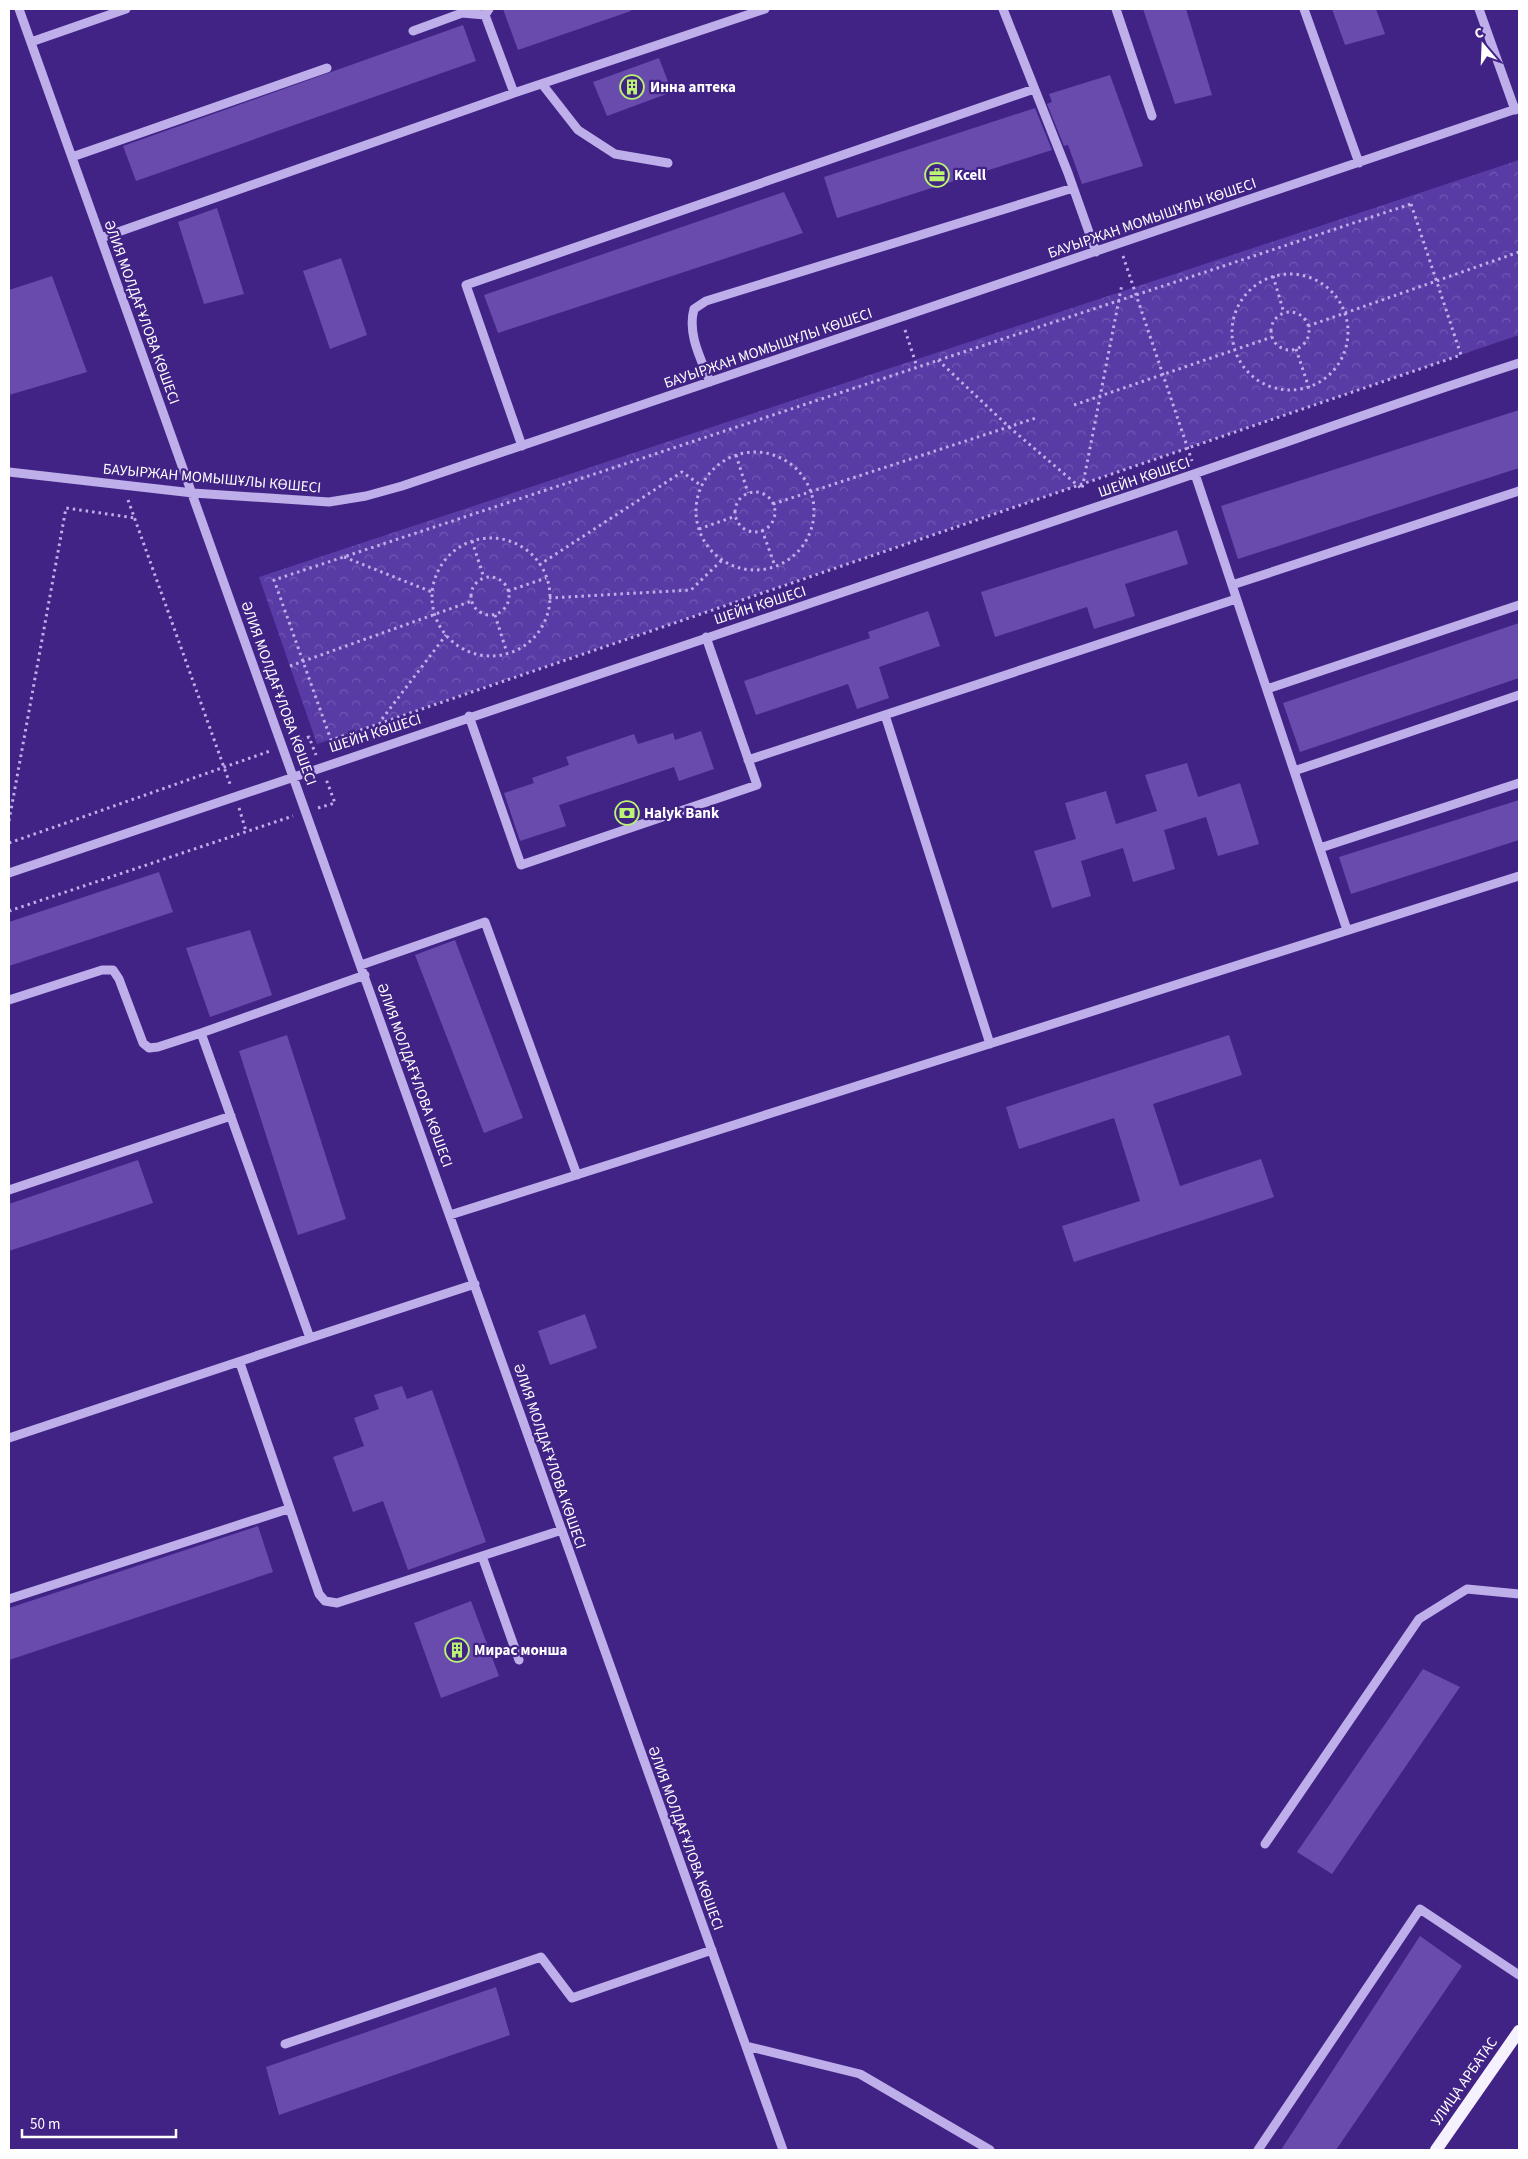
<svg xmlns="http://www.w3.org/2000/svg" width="1528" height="2159" font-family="'Source Sans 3',sans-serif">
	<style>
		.park { fill: url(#park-crowns) }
		.building { fill: #694bae }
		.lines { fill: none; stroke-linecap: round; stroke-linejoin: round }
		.path { stroke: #beaee9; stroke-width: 3; stroke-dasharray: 2.5 4; stroke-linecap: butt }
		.minor { stroke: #beaee9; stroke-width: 9 }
		.major { stroke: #f5f1fe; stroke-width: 12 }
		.labels { text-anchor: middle; stroke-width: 4.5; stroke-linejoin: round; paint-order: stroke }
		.poi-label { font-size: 15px; font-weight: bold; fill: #fff; stroke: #412386; text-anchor: start }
		.street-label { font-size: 15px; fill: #fff; stroke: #412386 }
	</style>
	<defs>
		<pattern id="park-crowns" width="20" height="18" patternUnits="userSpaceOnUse" patternTransform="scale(1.25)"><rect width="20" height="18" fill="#583ba5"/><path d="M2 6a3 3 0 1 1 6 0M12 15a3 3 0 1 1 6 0" fill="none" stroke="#7158b2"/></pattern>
	</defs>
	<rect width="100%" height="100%" fill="#412386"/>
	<!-- park -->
	<path class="park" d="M1519,160V335L317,744L259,577Z"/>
	<!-- building -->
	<path class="building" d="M503,9H630L631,11L518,50Z
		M1143,9H1186L1212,95L1175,104Z
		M1332,9H1376L1385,34L1345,45Z
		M463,25L476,61L136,181L123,146Z
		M659,58L672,92L607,116L593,82Z
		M1110,75L1143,166L1082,184L1068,145L1064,146L1047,104L1052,102L1049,94Z
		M1035,108L1052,150L837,218L824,177Z
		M784,192L803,233L498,333L484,295Z
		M217,208L244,294L204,304L178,222Z
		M341,258L367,335L330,349L303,271Z
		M52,276L87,372L9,395V290Z
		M1519,410V468L1238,559L1221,506Z
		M1177,530L1188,564L1125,584L1135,616L1094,629L1087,607L995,637L981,592Z
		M928,611L940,646L879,667L889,698L857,709L848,684L756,715L744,681L870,638L868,632Z
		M1519,623V678L1300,752L1283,703Z
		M701,731L714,769L679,781L674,767L559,805L566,826L520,841L504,793L534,783L532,778L569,765L566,757L634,734L638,744L673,733L675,740Z
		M1187,763L1198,797L1240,783L1259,844L1218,856L1206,817L1164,830L1175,869L1133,882L1123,848L1081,861L1091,896L1052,908L1034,851L1076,839L1065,803L1106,791L1116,824L1157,811L1145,775Z
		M1519,800V840L1351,894L1339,857Z
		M159,872L173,912L9,966V922Z
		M250,930L272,995L210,1017L186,948Z
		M455,940L523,1118L484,1133L415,955Z
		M287,1035L346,1219L298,1235L239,1051Z
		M1229,1035L1242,1075L1153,1104L1180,1186L1261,1159L1274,1197L1074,1262L1062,1226L1140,1201L1114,1118L1019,1149L1006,1107Z
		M138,1160L153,1203L9,1251V1204Z
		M585,1314L597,1348L550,1365L538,1331Z
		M402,1386L407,1399L432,1390L486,1542L408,1570L383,1501L353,1512L333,1457L364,1446L354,1418L379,1409L374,1395Z
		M258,1526L273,1572L9,1660V1608Z
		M471,1601L499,1676L441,1698L414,1623Z
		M1423,1669L1460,1687L1332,1874L1297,1852Z
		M1420,1936L1462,1966L1336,2150H1281Z
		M496,1987L510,2035L279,2115L266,2067Z"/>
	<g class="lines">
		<!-- path -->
		<path class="path" d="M1411,204L1461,355L331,740L274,580Z
			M1123,256L1192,461
			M1232 332a58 58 0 1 1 116 0a58 58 0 1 1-116 0Z
			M1273,276L1284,313
			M1271 331a19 19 0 1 1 38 0a19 19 0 1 1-38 0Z
			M1308,326L1519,252
			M905,330L917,367
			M1296,349L1309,388
			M938,360L1009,427L1082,489L1122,284
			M1074,405L1272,337
			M696 511a59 59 0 1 1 118 0a59 59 0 1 1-118 0Z
			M736,455L748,493
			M735 512a20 20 0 1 1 40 0a20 20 0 1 1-40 0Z
			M128,500L230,784
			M773,504L1036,418
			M699,529L736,516
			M762,530L775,566
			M432 597a59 59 0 1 1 118 0a59 59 0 1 1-118 0Z
			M472,541L484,578
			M344,557L432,592
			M539,565L682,472L702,486
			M471 596a19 19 0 1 1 38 0a19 19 0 1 1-38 0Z
			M508,591L546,578
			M549,598L691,590L722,560
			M495,615L507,653
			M290,666L472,601
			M382,719L446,635
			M295,743L309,737L316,755
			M239,808L246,831
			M318,808L335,803L326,779
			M9,821L66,508L135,518
			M9,843L270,751
			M9,911L293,816"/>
		<!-- minor -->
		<path class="minor" d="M19,9L783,2150
			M489,9L485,15L514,93
			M1003,9L1068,173L1096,252
			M1116,9L1152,116
			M1304,9L1359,163
			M1479,9L1515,110
			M413,31L462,13L485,15
			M31,42L126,9
			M542,84L578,130L615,154L668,163
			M72,157L327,68
			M101,238L514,93L765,9
			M710,382C701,359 687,334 694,309L706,301L1073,188
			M522,446L466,285L1034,89
			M9,472L193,493L329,502L366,496L402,486L1519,108
			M1195,474L1347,930
			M1232,585L1519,491
			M1267,689L1519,605
			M885,715L990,1044
			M469,716L521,865L757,785L706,637
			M748,760L1236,599
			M1294,771L1519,695
			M1320,848L1519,783
			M9,873C372,748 737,627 1102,505C1242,459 1379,408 1519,363
			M361,965L485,922L577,1175
			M9,1000L102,970H113L119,979L143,1043L149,1048L158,1047L201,1033L365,975
			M9,1190L231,1116
			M450,1215L1519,876
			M310,1338L475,1284
			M240,1363L319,1594L325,1601L337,1603L562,1530
			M9,1438L310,1338L201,1033
			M482,1556L519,1660
			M9,1599L288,1509
			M1265,1844L1419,1619L1467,1589L1519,1594
			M285,2044L541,1957L572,1998L712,1950
			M746,2046L860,2074L990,2150
			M1258,2150L1420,1909L1519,1975"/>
		<!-- major -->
		<path class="major" d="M1436,2150L1519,2031"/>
	</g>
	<!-- icons -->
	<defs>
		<g id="building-ring" transform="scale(1.25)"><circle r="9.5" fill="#412386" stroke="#baf471" stroke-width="1.5"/><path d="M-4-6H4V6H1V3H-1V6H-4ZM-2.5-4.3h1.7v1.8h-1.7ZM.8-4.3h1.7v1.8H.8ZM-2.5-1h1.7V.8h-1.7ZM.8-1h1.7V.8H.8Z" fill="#baf471"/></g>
		<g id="office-ring" transform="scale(1.25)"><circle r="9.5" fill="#412386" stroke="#baf471" stroke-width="1.5"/><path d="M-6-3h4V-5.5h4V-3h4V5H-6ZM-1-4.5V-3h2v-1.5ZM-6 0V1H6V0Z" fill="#baf471"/></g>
		<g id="bank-ring" transform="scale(1.25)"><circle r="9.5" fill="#412386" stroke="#baf471" stroke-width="1.5"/><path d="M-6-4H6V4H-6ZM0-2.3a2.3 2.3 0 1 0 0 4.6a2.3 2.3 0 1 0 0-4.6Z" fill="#baf471"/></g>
	</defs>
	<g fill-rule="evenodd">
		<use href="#building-ring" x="632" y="87"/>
		<use href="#office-ring" x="937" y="175"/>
		<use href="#bank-ring" x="627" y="813"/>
		<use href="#building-ring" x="457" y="1650"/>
	</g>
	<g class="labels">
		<!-- poi labels -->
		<g class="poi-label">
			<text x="650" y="92">Инна аптека</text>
			<text x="954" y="180">Kcell</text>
			<text x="644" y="818">Halyk Bank</text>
			<text x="474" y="1655">Мирас монша</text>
		</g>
		<!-- street labels -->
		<g class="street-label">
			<text transform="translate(1152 218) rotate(-19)" y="5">БАУЫРЖАН МОМЫШҰЛЫ КӨШЕСІ</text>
			<text transform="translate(142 312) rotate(70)" y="5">ӘЛИЯ МОЛДАҒҰЛОВА КӨШЕСІ</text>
			<text transform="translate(768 348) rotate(-19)" y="5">БАУЫРЖАН МОМЫШҰЛЫ КӨШЕСІ</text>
			<text transform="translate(1144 477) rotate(-19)" y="5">ШЕЙН КӨШЕСІ</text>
			<text transform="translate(212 478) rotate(5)" y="5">БАУЫРЖАН МОМЫШҰЛЫ КӨШЕСІ</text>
			<text transform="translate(760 605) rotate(-18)" y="5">ШЕЙН КӨШЕСІ</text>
			<text transform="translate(279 693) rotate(70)" y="5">ӘЛИЯ МОЛДАҒҰЛОВА КӨШЕСІ</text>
			<text transform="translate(375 733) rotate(-18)" y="5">ШЕЙН КӨШЕСІ</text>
			<text transform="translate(415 1075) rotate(70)" y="5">ӘЛИЯ МОЛДАҒҰЛОВА КӨШЕСІ</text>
			<text transform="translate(550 1456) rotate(71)" y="5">ӘЛИЯ МОЛДАҒҰЛОВА КӨШЕСІ</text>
			<text transform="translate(686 1838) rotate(70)" y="5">ӘЛИЯ МОЛДАҒҰЛОВА КӨШЕСІ</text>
			<text transform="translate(1464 2081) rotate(-55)" y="5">УЛИЦА АРБАТАС</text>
		</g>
	</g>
	<!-- border -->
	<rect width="1528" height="2159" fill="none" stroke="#ffffff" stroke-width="20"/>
	<!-- north arrow -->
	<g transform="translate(1483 45) rotate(341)" stroke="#412386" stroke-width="4" paint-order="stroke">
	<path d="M0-4L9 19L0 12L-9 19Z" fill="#ffffff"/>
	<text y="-8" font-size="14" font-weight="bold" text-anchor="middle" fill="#ffffff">С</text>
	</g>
	<!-- scale -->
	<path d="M22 2129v8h154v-8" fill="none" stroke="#ffffff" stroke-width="2.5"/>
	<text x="30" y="2129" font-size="15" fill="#ffffff" stroke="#412386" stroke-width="4" paint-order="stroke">50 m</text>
</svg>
